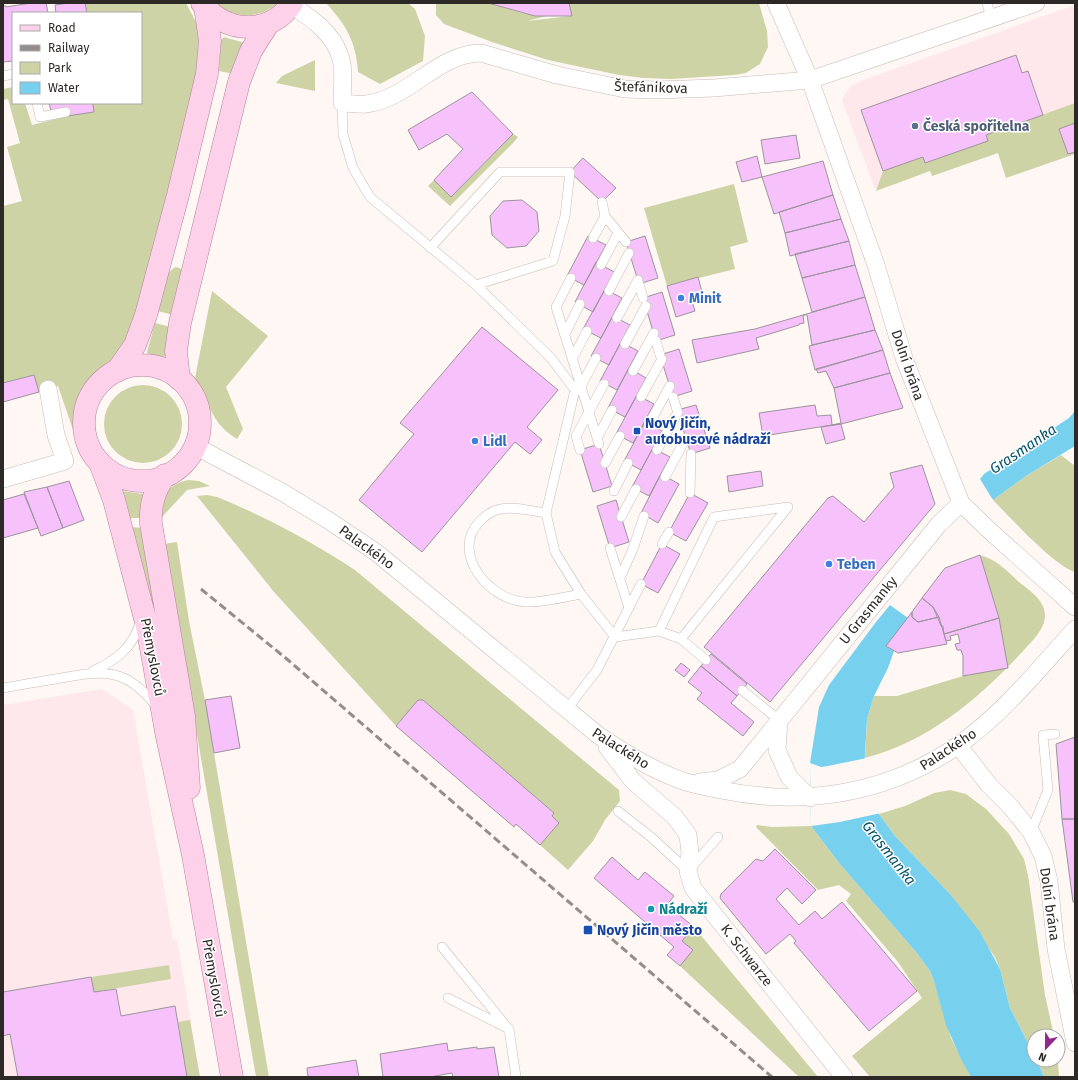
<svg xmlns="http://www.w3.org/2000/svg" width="1078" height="1080" font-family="'Fira Sans',sans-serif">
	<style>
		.commercial { fill: #fee8ec }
		.green { fill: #ced3a6 }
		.water { fill: #78d0ef }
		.pier { fill: #fef7f3 }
		.building { fill: #f7c2fb; stroke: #9c949c }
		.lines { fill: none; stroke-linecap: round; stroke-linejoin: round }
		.lane-casing { stroke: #c7bcb7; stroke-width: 10 }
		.street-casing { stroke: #c7bcb7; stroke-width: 18 }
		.primary-casing { stroke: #b4839b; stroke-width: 23 }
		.lane { stroke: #fff; stroke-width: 9 }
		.street { stroke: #fff; stroke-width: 17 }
		.primary { stroke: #fdd1e9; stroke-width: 22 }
		.rail { stroke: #948e8b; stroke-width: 3; stroke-dasharray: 8 4; stroke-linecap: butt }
		.service-dot { fill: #5c6f8a; stroke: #fff; stroke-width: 1.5 }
		.shop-dot { fill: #3f7fe0; stroke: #fff; stroke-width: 1.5 }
		.transit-dot { fill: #1a4fb4; stroke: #fff; stroke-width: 1.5 }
		.culture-dot { fill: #0f9aa8; stroke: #fff; stroke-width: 1.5 }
		.labels { text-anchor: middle; stroke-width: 3; stroke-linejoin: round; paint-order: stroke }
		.street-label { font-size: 14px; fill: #2d2927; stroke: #fff }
		.service-label { font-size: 14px; font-weight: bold; fill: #4e5e75; stroke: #fff; text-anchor: start }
		.shop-label { font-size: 14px; font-weight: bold; fill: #366cbe; stroke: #fff; text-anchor: start }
		.transit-label { font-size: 14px; font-weight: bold; fill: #164399; stroke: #fff; text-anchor: start }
		.culture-label { font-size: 14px; font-weight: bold; fill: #0d838f; stroke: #fff; text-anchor: start }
		.water-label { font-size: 15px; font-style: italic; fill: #07546a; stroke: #fff }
	</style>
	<rect width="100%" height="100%" fill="#fef7f3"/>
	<!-- commercial -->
	<path class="commercial" d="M1075,5V154L1006,178L998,153L932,176L930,171L876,191L842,101L845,94L851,86L863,80Z
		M102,689L133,710L173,939H177L200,1077H3V705Z"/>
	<!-- green -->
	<path class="green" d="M85,3H186L197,24L202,53L157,246L129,337L111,361L89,381L79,398L74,427L79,447L58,386L39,392L34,375L3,383V206L22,201L7,147L20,143L8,99L3,100V89L13,87V103H25L32,125L67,116L94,112L93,104L141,103V13H87Z
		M217,3H278C260,19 234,20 217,3Z
		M326,3H408L415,9L425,36L423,61L380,84L358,72C356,41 346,25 326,3Z
		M436,3H488L522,13L547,16L527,21L571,16L569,3H759L767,31L768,47L760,64L746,73L734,75L671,79L643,78L619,75L548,60L492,42L444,24L436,15Z
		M224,37L245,43L234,74L219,71L221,40Z
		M315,60V91L276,83L282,76Z
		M1075,103V123L1059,129L1068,154L1075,152V154L1006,178L998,153L932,176L930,171L876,191L883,171L923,157L926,163L987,141L986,135Z
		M513,134L518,137L514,142L450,206L428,186L434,180L451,197Z
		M734,184L748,242L730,247L735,269L667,286L644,208Z
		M175,267L180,268L183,273L173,315L158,311L168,273Z
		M212,291L268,336L226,387L243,429L237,439C209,422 211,403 195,378Z
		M155,323L171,327L166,356L164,357L148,354L147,352Z
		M104 424a39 39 0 1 1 78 0a39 39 0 1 1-78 0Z
		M1061,455L1075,466V572C1054,566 1010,517 993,500L1026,476Z
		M188,480L199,481L210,486L187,490L162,517C159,497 168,484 188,480Z
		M122,491L143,494L141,518H128Z
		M207,495L217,497C266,517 311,541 355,570L619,790L620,801L605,820L593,841L568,870L540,845L559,823L552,816L554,813L423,700L418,701L396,726L274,592L197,496Z
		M131,527L142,528L175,713Z
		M177,542L189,621L205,700L269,1077H256L164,544Z
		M980,555C997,560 1006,570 1019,582C1030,591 1046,601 1045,617C1044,630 1032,641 1024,650C981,697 928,742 865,758L867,719L874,696H897L963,676L999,618Z
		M950,790L966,794L986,809L1009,834L1024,859L1028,875L1045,995L1054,1036H1034V1055L1010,1008L1000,969L995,957L950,894L895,836L879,814L905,806L934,793Z
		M757,825L773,827L811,826L839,863L916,952L930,971L934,981L951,1038L971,1077H870L852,1056L922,998L898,962L846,901L851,894L839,885L818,890L756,827Z
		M694,927L818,1077H799L680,966L682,941Z
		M169,965L171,979L94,992L91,977Z
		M190,1020L200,1077H187L178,1022Z
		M1037,1060H1058L1059,1077H1044Z"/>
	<!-- water -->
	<path class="water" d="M1075,411V446L1026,476L993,500L980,479L984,474L1069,418Z
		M890,605L908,618L886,646L894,651L888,668L874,696L867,719L864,772L879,814L895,836L950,894L980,932L1000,969L1010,1008L1034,1055V1060H1037L1044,1077H971L961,1059L946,1025L934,981L930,971L916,952L839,863L811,826L810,763L819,707L829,685L876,622Z"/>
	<!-- pier -->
	<path class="pier" d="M867,758L868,784L881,813L840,822L811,826L810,763L821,767L828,766Z"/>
	<!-- building -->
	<path class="building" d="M31,3H46L48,13H13V61L3,62V6H6V7Z
		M69,3H85L87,13H56L55,5Z
		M488,3H569L572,16H535Z
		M1016,55L1022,73L1028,71L1043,115L986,135L988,141L925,163L923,157L883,171L861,110Z
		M472,92L513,134L451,197L434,180L463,149L447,134L419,150L408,130Z
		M49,103H98L93,104L94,112L67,116L65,108L51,111Z
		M1075,123V152L1068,154L1059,129Z
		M796,135L800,158L765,164L761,140Z
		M757,156L762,177L742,182L736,162Z
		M583,158L616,188L602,202L570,172Z
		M823,161L833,195L774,214L762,177Z
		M833,195L841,219L785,233L779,212Z
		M522,200L537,212L539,231L526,246L507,248L492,235L490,216L503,201Z
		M841,219L849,241L790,256L785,233Z
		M588,236L606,245L584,285L567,276Z
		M645,236L658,278L639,284L626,242Z
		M849,241L855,265L802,278L795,254Z
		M596,262L614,272L593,312L575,302Z
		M855,265L865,297L812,312L802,278Z
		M698,277L702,292L690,295L695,311L676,317L667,286Z
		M605,289L622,298L601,338L583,329Z
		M662,292L675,335L656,341L643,298Z
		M865,297L875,330L812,345L807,315H803L804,323L799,324V325L756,338L759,349L697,363L692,340L755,329Z
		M613,316L630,325L609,365L591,356Z
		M482,327L558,390L527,427L542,440L530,454L515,442L422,552L359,500L414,434L400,423Z
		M875,330L883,350L815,370L809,346Z
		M621,342L638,351L617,390L600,381Z
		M679,349L692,391L673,397L660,355Z
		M883,350L890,373L834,388L826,371L818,373L816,369Z
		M629,368L646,378L625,417L608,408Z
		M890,373L903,408L841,424L832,425L841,423L834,388Z
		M34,375L39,392L3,402V383Z
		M637,395L654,404L633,443L616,434Z
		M696,405L710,448L691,454L677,410Z
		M815,405L817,416L831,415L832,425L763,436L759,413Z
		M645,422L662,431L641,470L624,461Z
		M841,424L845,439L826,444L821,427Z
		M599,444L612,486L593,492L580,450Z
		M653,448L670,457L649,496L632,487Z
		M922,465L935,504L770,702L704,647L828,498L833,496L864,522L894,487L890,473Z
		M761,471L763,486L729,492L727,476Z
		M661,474L679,484L658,523L641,513Z
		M69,481L84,520L63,528L47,487Z
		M47,487L63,528L41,536L24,492Z
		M690,493L708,503L686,541L669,532Z
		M24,494L38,528L3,538V500Z
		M616,500L629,542L610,548L597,506Z
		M662,544L680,554L658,593L641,584Z
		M980,555L999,618L944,634L943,626H941L933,607L922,598L945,568Z
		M922,598L933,607L939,617L918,622L912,617V612Z
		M912,612V617L918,622L939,617L947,644L898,653L886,646Z
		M999,618L1008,668L963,676V656L961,650H957L955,644L960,643L958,634L950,636L951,640L946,641L944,634Z
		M711,654L747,684L737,696L701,666Z
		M681,663L690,670L684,677L675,670Z
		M701,666L737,696L731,703L754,722L743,736L697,699L702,693L688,682Z
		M231,696L240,748L214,753L205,700Z
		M418,700H423L554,813L552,816L559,823L540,845L516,824L514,827L396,726Z
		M1075,737V819H1062L1056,744Z
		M1062,819H1075V902H1073Z
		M775,849L816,890L802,904L787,888L776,899L799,925L815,911L822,919L842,902L917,991L869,1031L794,943L796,941L790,934L766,954L720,898L721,894L756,859L763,861Z
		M612,857L638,880L645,872L674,896L667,905L694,927L682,941L693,950L680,966L667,955L674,947L594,878Z
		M91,977L94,992L116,989L121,1016L175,1006L187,1077H18L10,1034L3,1036V992Z
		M447,1043L448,1051L477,1047V1049L494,1047L499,1077H453L452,1073L430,1077H383L380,1054Z
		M356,1060L359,1077H308L307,1068Z"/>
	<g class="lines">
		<!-- lane casing -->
		<g class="lane-casing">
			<path id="lane" d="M987,3L991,18
				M3,76L13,74
				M37,103L40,117L66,112
				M342,103L343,134L353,168L370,197L476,285L551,358L575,390L546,513L555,552L581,594L615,637
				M602,202L605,216L626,242
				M593,238L605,216
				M430,248L500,172H570L565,216L553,261L476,285
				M601,265L618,233
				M571,278L556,307L599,444
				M639,284L643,298
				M609,291L629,253
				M617,318L638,280
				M565,334L580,304
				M656,341L660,355
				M625,344L646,306
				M572,359L587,331
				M633,371L654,333
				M581,386L596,358
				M641,397L662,359
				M673,397L677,410
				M649,424L670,386
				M597,438L612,410
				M580,450L576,436L604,384
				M657,450L678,412
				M605,463L620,436
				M665,477L686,438
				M614,491L628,463
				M690,493L691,454
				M546,513C531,511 515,506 501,509C493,510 485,516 480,521C449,553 490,601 526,602C541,603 565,597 581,594
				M621,517L636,489
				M662,544L669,532
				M610,548L629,608
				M620,578L633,549L644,516
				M615,637L659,631L681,639L788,507L714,517L659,631
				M681,639L706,660
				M93,671C115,661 134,647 140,622
				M3,688C22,685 41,681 61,678C104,670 127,668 156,706
				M742,690L779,720
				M567,709L597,670L641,584
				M618,811L651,837L688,871L718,837
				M1031,832L1048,790L1043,735L1055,734
				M442,947L507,1027
				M448,998L509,1029L516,1077"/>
		</g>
		<!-- street casing -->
		<g class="street-casing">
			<path id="street" d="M776,3L810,80L876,265L904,358L961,503L990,531L1075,607
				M291,5C310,17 333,33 340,56C345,70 342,88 342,103C349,103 359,105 366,104C409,99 438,53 481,53L557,75L625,89L657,90L714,88L810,80L1036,3
				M195,446L282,492L328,520L377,553L598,735C625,753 652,770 683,781C695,785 708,787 721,790C804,807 887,794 957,746C1003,714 1038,670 1075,629
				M3,479L65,461L56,435L48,389
				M779,720L777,750L789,777L810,798
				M958,745L988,784L1011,807L1031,832L1043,856L1049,881L1056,949L1075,1043
				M607,747L633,781L675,817L688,835L690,853L688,871L693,888L844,1077
				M700,782L718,780L740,769L939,524L961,503"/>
		</g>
		<!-- primary casing -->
		<g class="primary-casing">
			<path id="primary" d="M202,3C224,34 271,36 292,3
				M84 423a58 58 0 1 1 116 0a58 58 0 1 1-116 0Z
				M117,371L135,345L146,315L178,195L207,74L210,41L205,6
				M179,379L176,351L180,323L239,82L251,51L268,24
				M100,463L114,500L147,626L167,737L193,855L232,1077
				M165,475C154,491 150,505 151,524L184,716L189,788"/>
		</g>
		<!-- lane -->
		<use href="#lane" class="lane"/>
		<!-- street -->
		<use href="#street" class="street"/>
		<!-- primary -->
		<use href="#primary" class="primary"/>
		<!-- rail -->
		<path class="rail" d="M201,589L288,660L772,1077"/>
	</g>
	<!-- markers -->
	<circle class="service-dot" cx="915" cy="126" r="4"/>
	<g class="shop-dot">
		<circle cx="681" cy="298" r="4"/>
		<circle cx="475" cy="441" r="4"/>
		<circle cx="829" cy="564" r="4"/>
	</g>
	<g class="transit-dot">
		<rect x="633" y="427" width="8" height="8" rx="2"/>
		<rect x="583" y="925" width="10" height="10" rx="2"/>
	</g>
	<circle class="culture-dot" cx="651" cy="909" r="4"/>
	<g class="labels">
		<!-- street labels -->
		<g class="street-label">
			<text transform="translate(651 87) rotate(2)" y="5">Štefánikova</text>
			<text transform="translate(908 365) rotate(71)" y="5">Dolní brána</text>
			<text transform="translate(367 547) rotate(36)" y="5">Palackého</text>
			<text transform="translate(868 610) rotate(-51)" y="5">U Grasmanky</text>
			<text transform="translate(153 657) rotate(79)" y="5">Přemyslovců</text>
			<text transform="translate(621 748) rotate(32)" y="5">Palackého</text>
			<text transform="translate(948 749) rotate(-33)" y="5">Palackého</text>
			<text transform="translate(1050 904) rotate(82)" y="5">Dolní brána</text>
			<text transform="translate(747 955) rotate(52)" y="5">K. Schwarze</text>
			<text transform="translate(214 978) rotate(80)" y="5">Přemyslovců</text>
		</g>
		<!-- service labels -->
		<g class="service-label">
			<text x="923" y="131">Česká spořitelna</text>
		</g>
		<!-- shop labels -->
		<g class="shop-label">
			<text x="689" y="303">Minit</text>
			<text x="483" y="446">Lidl</text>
			<text x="837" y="569">Teben</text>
		</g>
		<!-- transit labels -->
		<g class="transit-label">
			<text x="645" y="428">Nový Jičín,<tspan x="645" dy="16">autobusové nádraží</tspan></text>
			<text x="597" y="935">Nový Jičín město</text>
		</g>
		<!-- culture labels -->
		<g class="culture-label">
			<text x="659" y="914">Nádraží</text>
		</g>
		<!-- water labels -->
		<g class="water-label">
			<text transform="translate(1023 449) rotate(-34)" y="5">Grasmanka</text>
			<text transform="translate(889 853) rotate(52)" y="5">Grasmanka</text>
		</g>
	</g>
	<!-- border -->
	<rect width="1078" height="1080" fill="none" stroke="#2d2927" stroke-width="8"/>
	<!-- legend -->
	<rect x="12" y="12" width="130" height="92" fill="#ffffff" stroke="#aba9a9"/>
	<rect x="20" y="25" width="20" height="6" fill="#fdd1e9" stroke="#aba9a9"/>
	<text x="48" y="32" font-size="12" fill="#2d2927">Road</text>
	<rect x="20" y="45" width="20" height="6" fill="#948e8b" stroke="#aba9a9"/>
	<text x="48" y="52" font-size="12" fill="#2d2927">Railway</text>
	<rect x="20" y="62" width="20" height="12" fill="#ced3a6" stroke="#aba9a9"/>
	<text x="48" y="72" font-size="12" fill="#2d2927">Park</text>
	<rect x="20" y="82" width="20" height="12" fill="#78d0ef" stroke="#aba9a9"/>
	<text x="48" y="92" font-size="12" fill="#2d2927">Water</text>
	<!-- north arrow -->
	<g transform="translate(1046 1048) rotate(202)"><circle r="19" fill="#ffffff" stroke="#aba9a9"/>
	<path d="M0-3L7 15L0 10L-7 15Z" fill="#91278b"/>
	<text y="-6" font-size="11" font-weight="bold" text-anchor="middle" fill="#2d2927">N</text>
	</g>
</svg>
